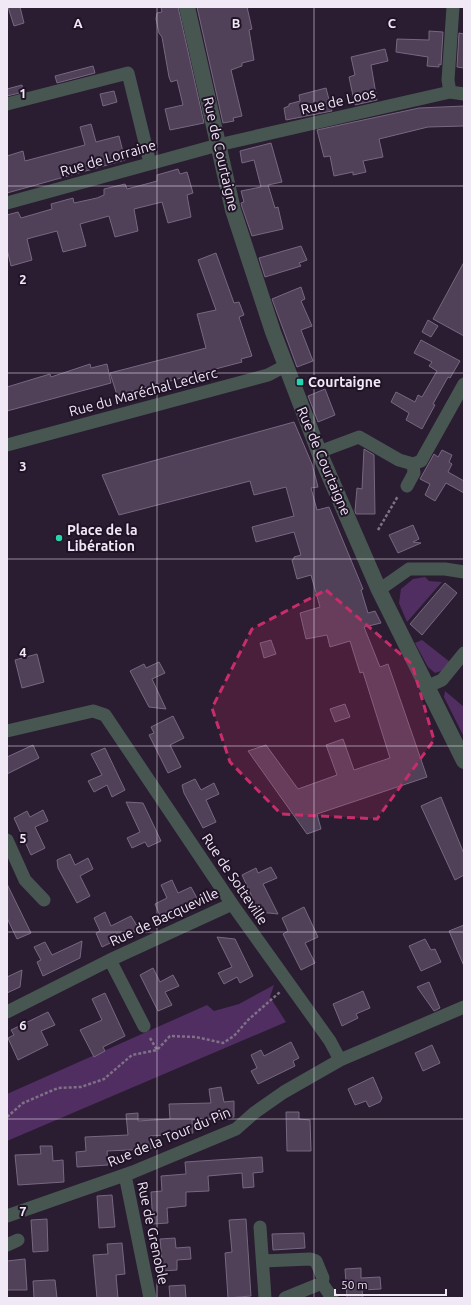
<svg xmlns="http://www.w3.org/2000/svg" width="471" height="1305" font-family="Ubuntu,sans-serif">
	<style>
		.green { fill: #512e62 }
		.building { fill: #504159; stroke: #776781 }
		.lines { fill: none; stroke-linecap: round; stroke-linejoin: round }
		.path { stroke: #7e7284; stroke-width: 2.5; stroke-dasharray: 3 2; stroke-linecap: butt }
		.minor { stroke: #485651; stroke-width: 13 }
		.tertiary { stroke: #485651; stroke-width: 16 }
		.marked { fill: #c72d6a; fill-opacity: 0.2; stroke: #c72d6a; stroke-width: 3; stroke-dasharray: 8 5; stroke-linejoin: round }
		.grid { fill: none; stroke: #f1e8f6; stroke-width: 1; stroke-opacity: 0.55 }
		.poi-dot { fill: #25d5ae; stroke: #201327; stroke-width: 1.5 }
		.labels { text-anchor: middle; stroke-width: 4; stroke-linejoin: round; paint-order: stroke }
		.street-label { font-size: 14px; fill: #f1e8f6; stroke: #201327 }
		.poi-label { font-size: 14px; font-weight: bold; fill: #f1e8f6; stroke: #201327; text-anchor: start }
		.grid-label { font-size: 13px; text-anchor: middle; font-weight: bold; fill: #f1e8f6; stroke: #201327; stroke-width: 4; stroke-linejoin: round; paint-order: stroke }
	</style>
	<rect width="100%" height="100%" fill="#2a1c31"/>
	<!-- green -->
	<path class="green" d="M425,577L429,581L442,582L407,622L399,603L401,589L413,579Z
		M422,640L450,662L441,671L435,673L428,667L415,643Z
		M445,691L464,707V737L444,697Z
		M274,985L270,997L286,1022L7,1141V1094L207,1005L214,1011L239,1004Z"/>
	<!-- building -->
	<path class="building" d="M8,7H20L24,23L14,26Z
		M161,7H178L204,123L170,130L165,109L183,105L177,80L171,82L169,77L162,37L159,33L156,19L157,13L162,12Z
		M197,7H247L252,29L249,30L254,60L242,63V66L231,70L242,116L233,118L234,121L223,123Z
		M429,31L443,32L441,65L439,64V67L427,66L428,57L396,52L397,39L429,40Z
		M459,33L464,34V68L457,67Z
		M385,49L388,61L371,65L377,100L355,105L349,77L355,75L351,57Z
		M93,66L95,73L57,83L55,76Z
		M22,85L23,92L7,96V89Z
		M326,88L332,111L286,120L284,108L289,106V104L300,101L299,95Z
		M114,91L117,102L103,106L100,94Z
		M464,106V126L428,127L379,139L383,157L363,161L366,172L353,175V172L334,176L330,156L324,157L317,130L419,108Z
		M91,124L96,142L119,136L125,160L7,193V156L23,151L25,161L85,145L80,127Z
		M271,143L282,182L268,185L275,208L278,207L283,229L252,236L242,207L241,203L244,202L241,191L261,187L254,160L242,163L240,151Z
		M178,169L180,174L187,172L193,193L187,195L191,217L168,223L162,202L134,209L138,231L115,237L109,216L80,224L86,246L63,252L57,231L34,237L27,239L32,260L11,266L7,249V215L18,212L21,218L52,209L51,204L73,198L74,203L97,198L104,195V189L125,184L127,189L146,184L157,181V175Z
		M301,246L307,260L299,263L301,266L265,277L259,258Z
		M216,253L234,303L239,302L244,315L239,317L252,356L241,359L242,362L117,395L110,373L206,348L197,314L216,310L198,260Z
		M464,262V336L433,319Z
		M301,287L305,299L301,301L312,326L301,330L313,361L297,367L272,299Z
		M428,320L438,326L431,337L422,332Z
		M421,340L460,361L450,378L448,377L433,404L435,405L422,429L406,420L409,413L391,402L396,392L415,402L418,395L422,397L437,371L429,366L432,362L414,353Z
		M90,364L91,368L107,364L111,383L7,411V387L50,374L51,377Z
		M325,389L335,415L318,422L308,396Z
		M294,422L312,464L318,487L311,488L317,510L329,507L363,589L361,590L368,613L375,611L381,623L364,627L380,667L388,664L427,777L317,814L321,829L307,834L248,751L266,745L298,789L337,775L326,745L343,739L354,770L390,758L363,672L360,673L350,641L330,647L327,635L306,639L300,613L320,607L311,575L297,579L292,560L294,559V557L301,555L294,532L256,542L252,527L294,516L286,487L254,495L250,481L119,515L102,475Z
		M364,449L374,455L375,514H356L355,511L357,488L362,489Z
		M442,450L452,455L449,462L452,464L448,472L464,481V493L446,483L435,501L425,495L430,484L420,479L434,454L438,457Z
		M413,525L419,539L413,542L421,543L398,553L389,535Z
		M445,583L457,593L422,635L410,624Z
		M271,640L276,654L264,658L260,643Z
		M37,654L44,682L22,688L15,660Z
		M159,662L165,673L152,679L166,709L149,707L130,671L144,664L146,668Z
		M345,704L350,717L335,722L330,709Z
		M173,716L184,738L170,745L181,767L168,773L149,735L154,733L151,727Z
		M33,745L39,758L7,774V757Z
		M105,748L125,790L112,797L107,785L94,792L88,781L102,775L91,754Z
		M195,779L201,790L214,783L219,794L206,800L216,822L203,828L184,793L182,785Z
		M441,797L464,854V875L455,880L421,806Z
		M126,802L143,803L161,841L148,847L145,842L132,848L127,838L140,832Z
		M43,810L48,821L35,827L45,848L31,855L14,818L27,811L30,817Z
		M70,854L75,865L88,858L93,869L80,876L90,896L77,903L58,868L57,860Z
		M271,867L277,878L263,884L278,914L259,912L242,875L256,868L258,873Z
		M172,880L178,893L191,887L198,900L161,918L155,904L167,898L161,885Z
		M7,884L31,933L17,939L7,918Z
		M304,907L318,937L305,943L315,963L301,970L283,934L288,931L282,918Z
		M105,912L111,926L131,916L139,929L102,947L96,933L100,931L94,918Z
		M464,925V966L449,931Z
		M217,937L235,939L253,976L240,983L237,977L224,984L218,973L232,967Z
		M425,939L431,950L435,949L441,962L421,971L409,946Z
		M82,941L80,958L43,976L37,962L41,960L34,947L45,942L52,955Z
		M153,968L160,982L173,975L179,986L165,992L172,1005L158,1011L140,975Z
		M22,970L20,987L7,993V977Z
		M429,982L440,1008L434,1011L417,987Z
		M363,991L370,1008L356,1014L358,1018L342,1026L333,1004Z
		M105,993L125,1036L103,1047L105,1051L94,1057L80,1030L102,1020L92,999Z
		M48,1012L55,1025L41,1031L48,1045L18,1060L8,1038L14,1035L11,1030Z
		M291,1042L299,1058L293,1061L295,1066L258,1084L251,1071L257,1068L251,1055L261,1050L264,1056Z
		M432,1045L440,1063L423,1071L415,1053Z
		M373,1077L382,1098L380,1102L369,1107L366,1101L355,1105L348,1089Z
		M221,1087L224,1102L234,1101V1117L192,1120L193,1133L150,1136L151,1149L107,1151L108,1165L77,1167L76,1152L86,1151L85,1137L128,1135L126,1114L138,1113V1121L170,1119L169,1104L211,1103L209,1089Z
		M286,1112H299V1119L310,1120L311,1151H287Z
		M40,1146H52L53,1161L63,1160L64,1182L18,1185L15,1155L41,1154Z
		M262,1157L263,1172L253,1173L254,1187L243,1188L242,1173L208,1176L209,1191L186,1192V1206L167,1208L168,1223L153,1224L151,1192L162,1191L161,1176L186,1174L185,1162Z
		M112,1195L115,1227L99,1228L97,1196Z
		M47,1219L48,1251L33,1252L31,1220Z
		M246,1219L251,1296L228,1298L225,1253L232,1252L229,1220Z
		M304,1233L305,1248L273,1250L272,1234Z
		M175,1238L176,1248L190,1247L191,1259L177,1260V1270L163,1271L160,1239Z
		M122,1243L125,1274L116,1275L118,1298H97L93,1255L108,1254L107,1244Z
		M25,1259L27,1290H7V1261Z
		M361,1268V1278L380,1277L381,1289L362,1290L363,1298H347L345,1269Z
		M50,1280H55L57,1298H34L33,1281Z
		M185,1285L186,1298H170L169,1286Z"/>
	<g class="lines">
		<!-- path -->
		<path class="path" d="M378,530L398,496
			M150,1038L157,1050L170,1036L196,1037L223,1043L234,1036L248,1020L280,992
			M7,1117L23,1103L58,1088L81,1087L104,1079L132,1055L157,1050"/>
		<!-- minor -->
		<path class="minor" d="M450,92L448,80L453,7
			M7,104L128,73L150,163
			M7,203L218,145L450,92L464,94
			M7,445L268,375L285,366
			M319,452L359,437L399,460L413,464
			M407,486L414,473L413,464L421,461L464,384
			M379,590L409,569H445L464,572
			M426,687L442,680L464,653
			M7,731L93,711L105,715L232,904L330,1041L340,1060
			M7,840L25,880L44,900
			M110,960L144,1026
			M7,1012L110,960L232,904
			M125,1175L150,1298
			M7,1216L133,1172L236,1129L254,1113L284,1092L340,1060L464,1007
			M260,1227L265,1298
			M7,1245L18,1240
			M263,1261L310,1259L316,1261L323,1278L322,1283
			M285,1298L322,1283L332,1298"/>
		<!-- tertiary -->
		<path class="tertiary" d="M187,7L233,210L273,332L319,452L379,590L464,761"/>
	</g>
	<!-- marked area -->
	<path class="marked" d="M326,590L412,664L434,740L377,819L281,814L230,762L212,708L252,629Z"/>
	<!-- grid -->
	<path class="grid" d="M157,7V1298M314,7V1298M7,186H464M7,373H464M7,559H464M7,746H464M7,932H464M7,1119H464"/>
	<!-- markers -->
	<g class="poi-dot">
		<rect x="296" y="378" width="8" height="8" rx="2"/>
		<circle cx="59" cy="538" r="4"/>
	</g>
	<g class="labels">
		<!-- street labels -->
		<g class="street-label">
			<text transform="translate(338 101) rotate(-13)" y="5">Rue de Loos</text>
			<text transform="translate(221 154) rotate(77)" y="5">Rue de Courtaigne</text>
			<text transform="translate(108 158) rotate(-16)" y="5">Rue de Lorraine</text>
			<text transform="translate(143 392) rotate(-15)" y="5">Rue du Maréchal Leclerc</text>
			<text transform="translate(324 461) rotate(67)" y="5">Rue de Courtaigne</text>
			<text transform="translate(235 879) rotate(56)" y="5">Rue de Sotteville</text>
			<text transform="translate(164 917) rotate(-25)" y="5">Rue de Bacqueville</text>
			<text transform="translate(169 1137) rotate(-23)" y="5">Rue de la Tour du Pin</text>
			<text transform="translate(153 1233) rotate(78)" y="5">Rue de Grenoble</text>
		</g>
		<!-- poi labels -->
		<g class="poi-label">
			<text x="308" y="387">Courtaigne</text>
			<text x="67" y="535">Place de la<tspan x="67" dy="16">Libération</tspan></text>
		</g>
	</g>
	<g class="grid-label">
		<text x="78" y="28">A</text>
		<text x="236" y="28">B</text>
		<text x="392" y="28">C</text>
		<text x="23" y="98">1</text>
		<text x="23" y="284">2</text>
		<text x="23" y="471">3</text>
		<text x="23" y="657">4</text>
		<text x="23" y="843">5</text>
		<text x="23" y="1030">6</text>
		<text x="23" y="1216">7</text>
	</g>
	<!-- border -->
	<rect width="471" height="1305" fill="none" stroke="#f1e8f6" stroke-width="16"/>
	<!-- scale -->
	<path d="M335 1289v6h111v-6" fill="none" stroke="#f1e8f6" stroke-width="2"/>
	<text x="341" y="1289" font-size="12" fill="#f1e8f6" stroke="#201327" stroke-width="3" paint-order="stroke">50 m</text>
</svg>
